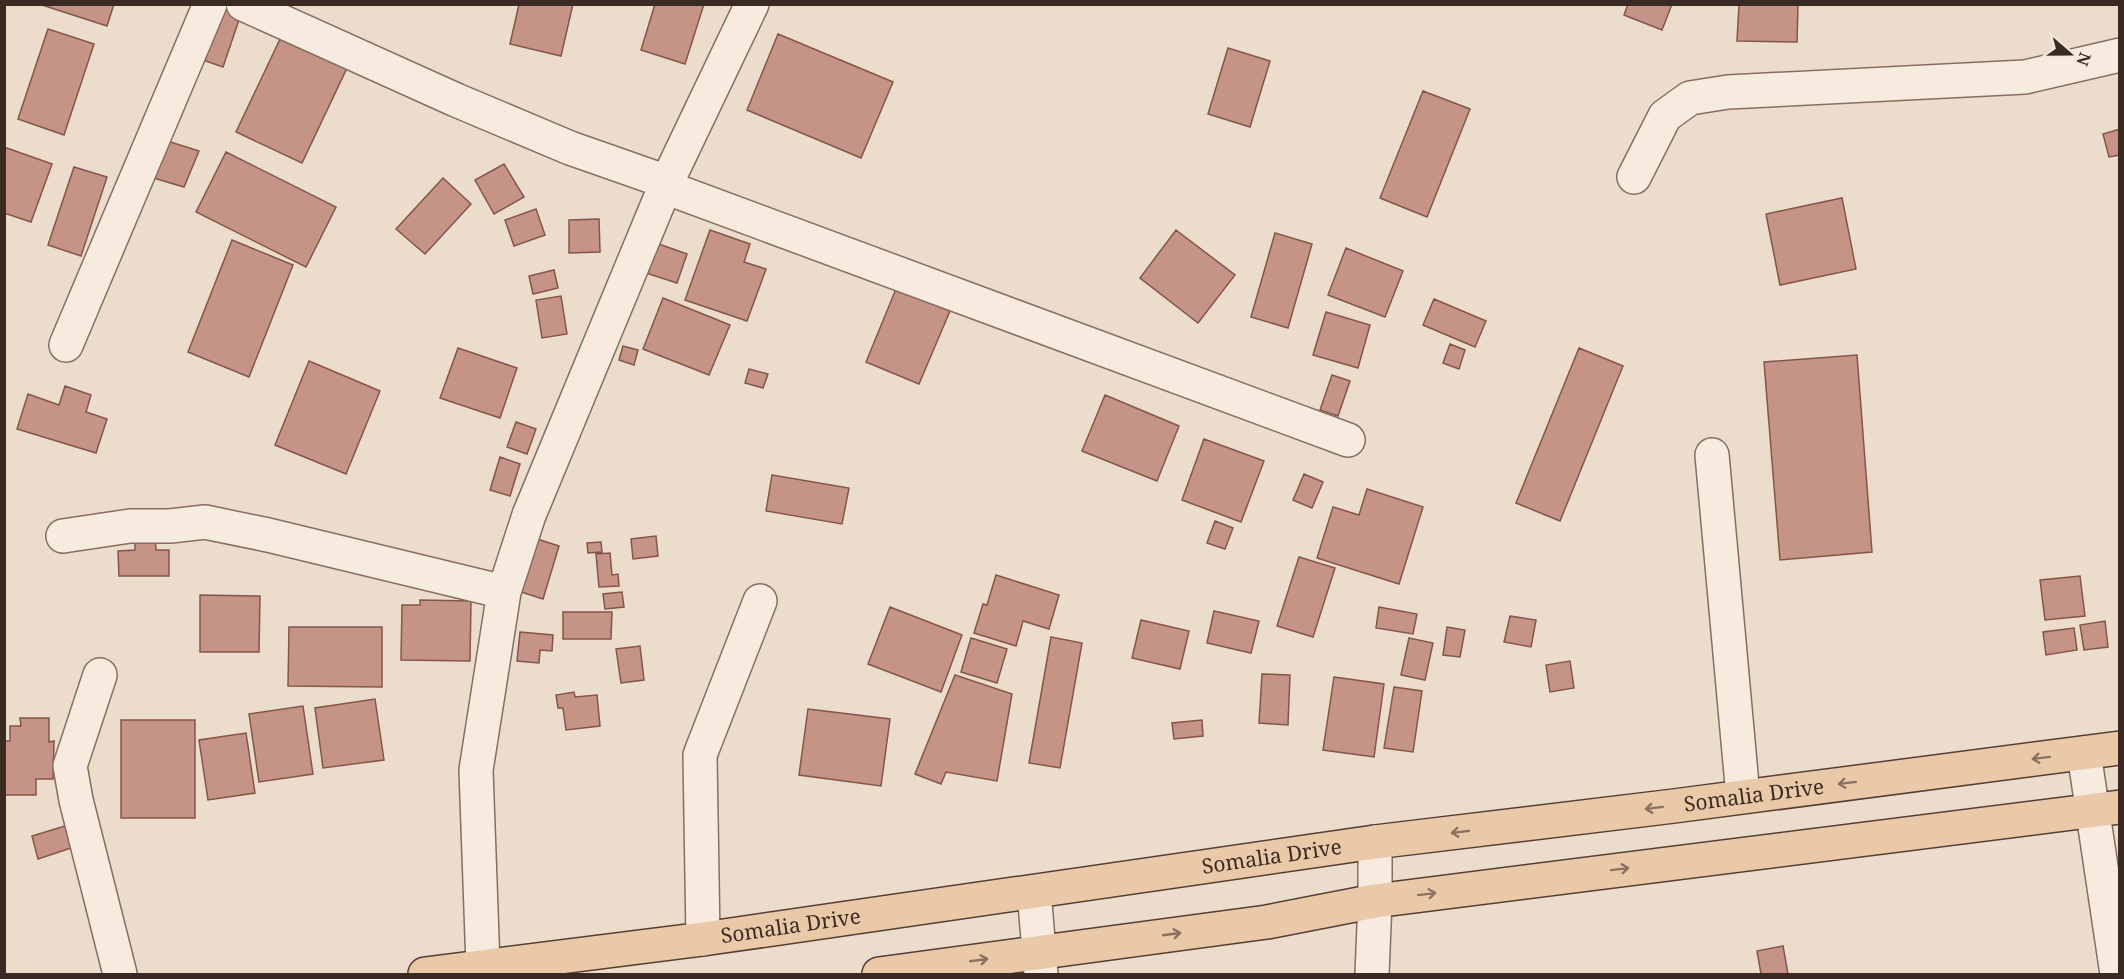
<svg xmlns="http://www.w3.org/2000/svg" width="2124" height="979" font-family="'Noto Serif',serif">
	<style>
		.building { fill: #c69486; stroke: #84554a; stroke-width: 1.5 }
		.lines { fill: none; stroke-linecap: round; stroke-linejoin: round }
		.minor-casing { stroke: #876e61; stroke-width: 36 }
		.major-casing { stroke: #563e35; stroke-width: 36 }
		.minor { stroke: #f7ebdf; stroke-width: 33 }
		.major { stroke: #eac9a9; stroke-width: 33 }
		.oneway { stroke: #89725f }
		.labels { text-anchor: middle; stroke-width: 6; stroke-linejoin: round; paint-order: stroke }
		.street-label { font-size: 21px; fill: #3a2a23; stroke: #f4e8db }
	</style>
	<rect width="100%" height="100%" fill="#ebdccc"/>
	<!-- building -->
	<path class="building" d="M39,4H114L107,26Z
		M519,4H573L561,56L510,44Z
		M655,4H704L685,64L641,50Z
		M1628,4H1672L1662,30L1624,15Z
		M1739,4H1798L1797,42L1737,41Z
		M217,7L241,14L223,67L200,59Z
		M48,29L94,44L64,135L18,119Z
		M778,34L893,82L861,158L747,110Z
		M281,37L347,68L302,163L236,132Z
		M1228,48L1270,61L1250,127L1208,114Z
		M1423,91L1470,109L1427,217L1380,198Z
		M2120,129V155L2109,157L2103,134Z
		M161,139L199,151L184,187L150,177Z
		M4,147L52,164L31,222L4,213Z
		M226,152L336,207L306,267L196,212Z
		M504,164L524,197L494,214L475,180Z
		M74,167L107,177L81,256L48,245Z
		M443,178L471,204L425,254L396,229Z
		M1842,198L1856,269L1780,285L1766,214Z
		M536,209L545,235L514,246L505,220Z
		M599,219L600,252L569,253V220Z
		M710,230L750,244L744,262L766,269L747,321L685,300Z
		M1176,230L1235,275L1198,323L1140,278Z
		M1275,233L1312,244L1288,328L1251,317Z
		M232,240L293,265L249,377L188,352Z
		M656,243L687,254L677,283L646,273Z
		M1346,248L1403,271L1385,317L1328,295Z
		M554,270L558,288L533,294L529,276Z
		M896,289L950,311L919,384L866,362Z
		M561,296L567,334L542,338L536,300Z
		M663,298L730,325L709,375L643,349Z
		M1434,299L1486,321L1475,347L1423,325Z
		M1326,312L1370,325L1358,368L1313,355Z
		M1450,344L1465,350L1459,369L1443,363Z
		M623,346L638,350L634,365L619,360Z
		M458,348L517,368L500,418L440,398Z
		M1579,348L1623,366L1560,521L1516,503Z
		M1857,355L1872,552L1780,560L1764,362Z
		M309,361L380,391L346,474L275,445Z
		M749,369L768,374L763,388L745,383Z
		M1332,375L1350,381L1338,416L1320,410Z
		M65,386L91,395L86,412L107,419L96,453L17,429L28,394L59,405Z
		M1105,395L1179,426L1157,481L1082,451Z
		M516,422L536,429L527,454L507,447Z
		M1204,439L1264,461L1241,522L1182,500Z
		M500,457L520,464L510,496L490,490Z
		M1304,474L1323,482L1312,508L1293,500Z
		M772,475L849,488L842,524L766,511Z
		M1367,489L1423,507L1399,584L1317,558L1333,507L1359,515Z
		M1215,521L1233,528L1225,549L1207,543Z
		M135,534H155L156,550H169V576H119L118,551L135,550Z
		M656,536L658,556L633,559L631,539Z
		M531,537L559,546L543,599L515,590Z
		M601,542L602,552L588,553L587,543Z
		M610,553L612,575L618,574L619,586L599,587L596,554Z
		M1299,557L1335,568L1313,637L1277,626Z
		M996,575L1059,595L1049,629L1023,621L1016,646L974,633L983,604L987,605Z
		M2080,576L2085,616L2045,620L2040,580Z
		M622,592L624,607L605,609L603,594Z
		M200,595L260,596L259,652H200Z
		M420,600L471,601L470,661L401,660L402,605H420Z
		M890,607L962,635L941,692L868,664Z
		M1379,607L1417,614L1413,634L1376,628Z
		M1214,611L1259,621L1251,653L1207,643Z
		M563,612H612L611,639H563Z
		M1510,616L1536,620L1531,647L1504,642Z
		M1141,620L1189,631L1180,669L1132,658Z
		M2105,621L2108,647L2084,650L2080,625Z
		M289,627H382V687L288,686Z
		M1447,627L1465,630L1460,657L1443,655Z
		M2074,628L2077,650L2046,655L2043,632Z
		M520,632L553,635L552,651L540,650L539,663L517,661Z
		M1051,637L1082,643L1060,768L1029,763Z
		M971,638L1007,649L997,683L961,672Z
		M1409,638L1433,643L1425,680L1401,675Z
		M640,646L644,680L621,683L616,649Z
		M1570,661L1574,688L1550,692L1546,665Z
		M1262,674L1290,675L1288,725L1259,723Z
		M955,675L1012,694L997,781L946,772L941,784L915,774Z
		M1334,677L1384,684L1374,757L1323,750Z
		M1394,687L1422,691L1413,752L1384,748Z
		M574,692L575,697L597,695L600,726L566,730L563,708H558L556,695Z
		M375,699L384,760L323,768L315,708Z
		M303,706L313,774L259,782L249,714Z
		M808,709L890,719L881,786L799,775Z
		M20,718H49V742L54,741L53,779H36V795H4V741H10V726H21Z
		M121,720H195V818H121Z
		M1202,720L1203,736L1174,739L1172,723Z
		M246,733L255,793L208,800L199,740Z
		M65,826L71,848L38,859L32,836Z
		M1783,946L1788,974H1761L1757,951Z"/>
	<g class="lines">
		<!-- minor casing -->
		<g class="minor-casing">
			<path id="minor" d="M243,4L456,100L570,148L667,182
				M1634,177L1665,116L1690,98L1728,92L2025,77L2120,55
				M665,187L1348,440
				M66,345L210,4
				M1712,455L1743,796
				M63,536L130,526H170L205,522L268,535L504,592
				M100,675L70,766L76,800L120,974
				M2084,753L2117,974
				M1034,892L1041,974
				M703,939L700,755L760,601
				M483,966L476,770L504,592L529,515L667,182L752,4
				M1372,974L1375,901V842"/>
		</g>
		<!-- major casing -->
		<g class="major-casing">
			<g id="major">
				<path id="s1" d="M425,974L703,939L1375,842L1674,806L2120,748"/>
				<path d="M879,974L1267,922L1375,901L2120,807"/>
			</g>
		</g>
		<!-- minor -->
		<use href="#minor" class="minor"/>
		<!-- major -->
		<use href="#major" class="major"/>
	</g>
	<!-- one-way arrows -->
	<defs><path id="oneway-shaft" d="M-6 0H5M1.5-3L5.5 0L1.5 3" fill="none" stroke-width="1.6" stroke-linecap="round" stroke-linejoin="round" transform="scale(1.5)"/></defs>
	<g class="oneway">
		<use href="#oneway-shaft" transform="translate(2041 758) rotate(173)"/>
		<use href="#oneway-shaft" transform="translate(1847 783) rotate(173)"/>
		<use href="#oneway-shaft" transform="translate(1654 808) rotate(173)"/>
		<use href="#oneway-shaft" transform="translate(1460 832) rotate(173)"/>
		<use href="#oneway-shaft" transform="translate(1620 869) rotate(-7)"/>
		<use href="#oneway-shaft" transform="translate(1427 894) rotate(-7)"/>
		<use href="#oneway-shaft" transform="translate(1172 934) rotate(-8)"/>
		<use href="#oneway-shaft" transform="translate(979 960) rotate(-8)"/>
	</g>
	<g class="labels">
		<!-- street labels -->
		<g class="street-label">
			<text dy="7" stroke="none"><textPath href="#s1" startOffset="1341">Somalia Drive</textPath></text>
			<text dy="7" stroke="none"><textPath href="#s1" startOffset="855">Somalia Drive</textPath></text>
			<text dy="7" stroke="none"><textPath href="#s1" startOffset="369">Somalia Drive</textPath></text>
		</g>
	</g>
	<!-- border -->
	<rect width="2124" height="979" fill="none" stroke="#3a2a23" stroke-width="12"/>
	<!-- north arrow -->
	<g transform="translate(2070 54) rotate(110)" stroke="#f4e8db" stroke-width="4.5" paint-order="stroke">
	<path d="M0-4.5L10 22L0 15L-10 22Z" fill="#3a2a23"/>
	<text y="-9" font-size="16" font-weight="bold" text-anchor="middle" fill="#3a2a23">N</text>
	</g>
</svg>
